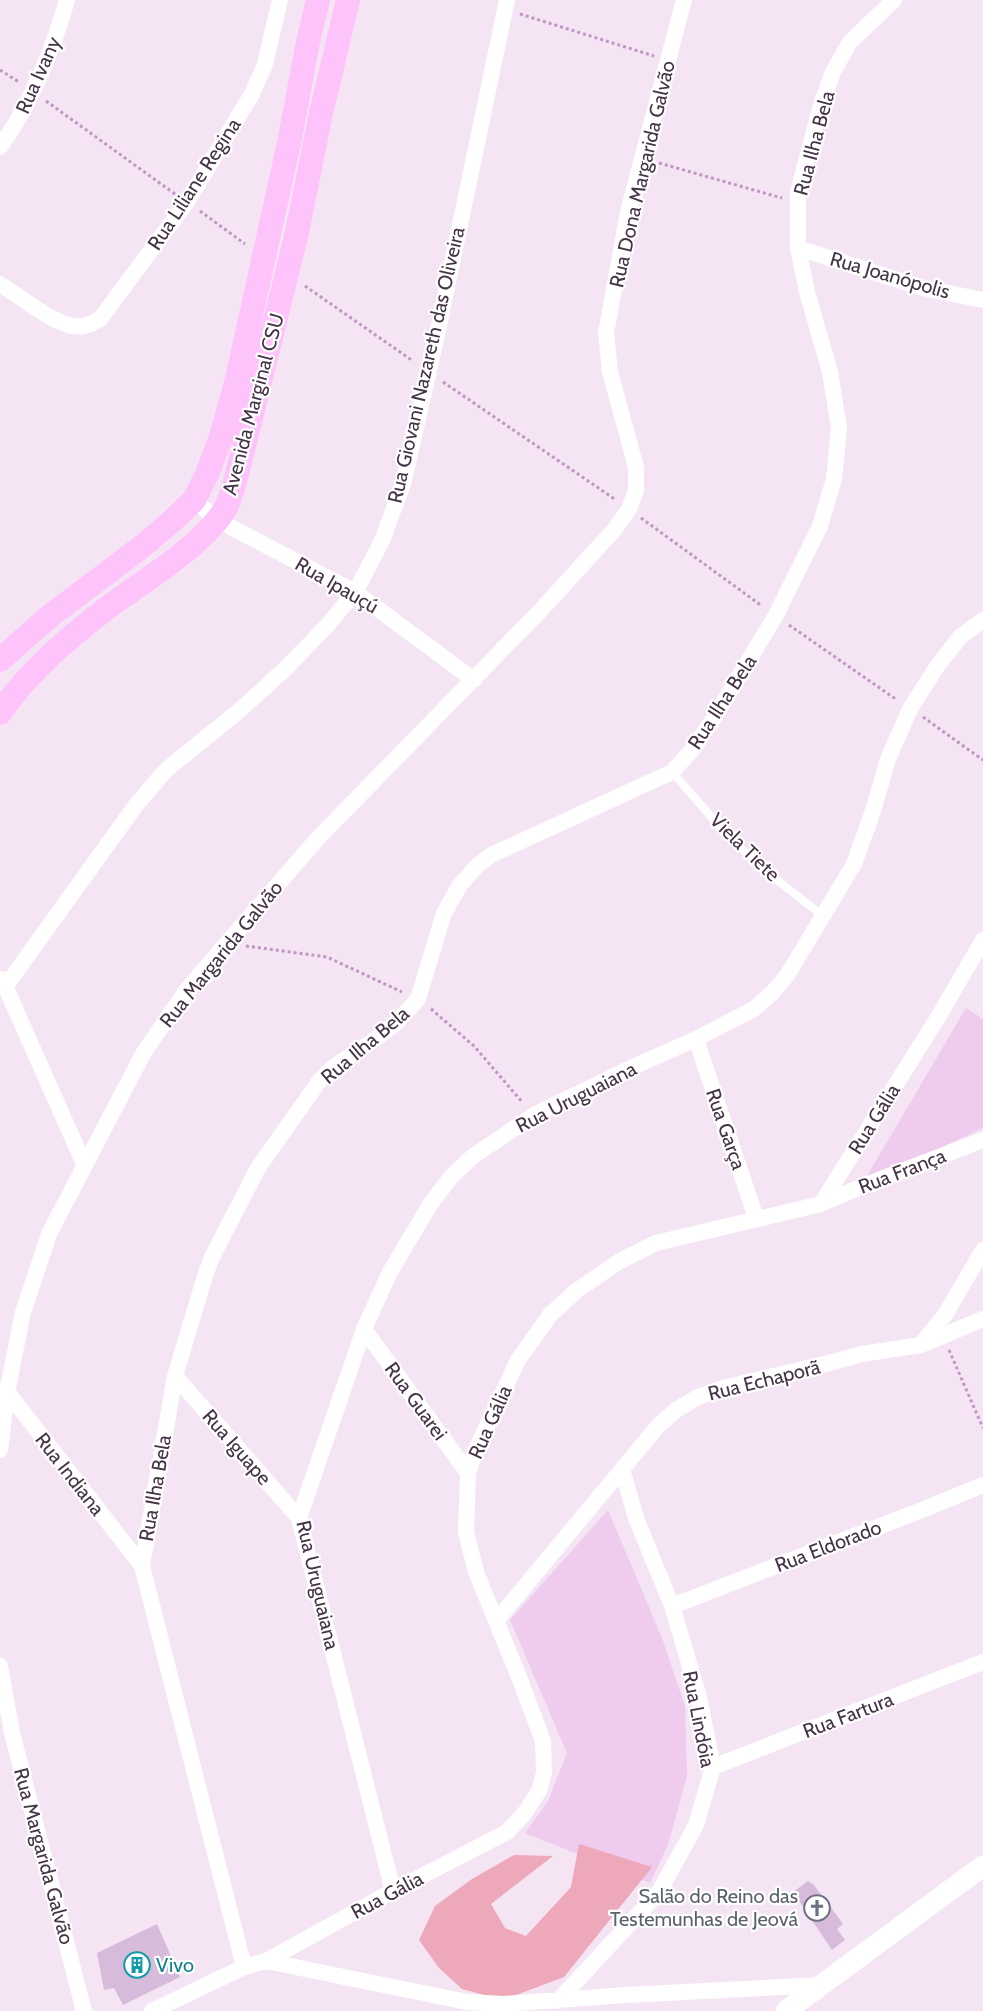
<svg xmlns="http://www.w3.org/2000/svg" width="983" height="2011" font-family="Cabin,sans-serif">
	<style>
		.education { fill: #efccee }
		.green { fill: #eda8b9 }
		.building { fill: #d7bbda }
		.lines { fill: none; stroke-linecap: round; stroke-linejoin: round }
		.path { stroke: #c195c4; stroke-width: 3; stroke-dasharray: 3 3; stroke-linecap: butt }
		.service { stroke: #fff; stroke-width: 8 }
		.minor { stroke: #fff; stroke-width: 16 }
		.tertiary { stroke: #fff; stroke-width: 21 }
		.secondary { stroke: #ffc3fb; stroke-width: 24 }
		.labels { text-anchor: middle; stroke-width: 4.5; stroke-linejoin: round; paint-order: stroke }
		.street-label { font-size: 20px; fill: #453347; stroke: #fff }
		.worship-label { font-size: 20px; fill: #5b616d; stroke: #fff; text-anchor: end }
		.culture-label { font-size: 20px; fill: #0d838f; stroke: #fff; text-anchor: start }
	</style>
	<rect width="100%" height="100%" fill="#f4e4f4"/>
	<!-- education -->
	<path class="education" d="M966,1008L983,1019V1128L908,1163L867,1176Z
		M608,1510L662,1638L685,1706L687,1776L668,1845L650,1883L525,1833L548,1801L567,1753L510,1620Z"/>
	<!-- green -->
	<path class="green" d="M579,1844L652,1867L564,1977L503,2000L462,1989L439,1968L419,1940L435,1906L472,1879L514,1855L553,1856L491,1904L505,1928L526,1936L571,1887Z"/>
	<!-- building -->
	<path class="building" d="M808,1881L814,1885L843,1924L837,1929L845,1940L832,1950L793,1892Z
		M157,1924L180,1977L123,2005L114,1988L104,1990L97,1953Z"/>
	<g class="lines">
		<!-- path -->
		<path class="path" d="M520,14L654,56
			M0,70L19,82
			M46,101L175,194
			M659,163L782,198
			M200,211L245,244
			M305,286L413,361
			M443,382L616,500
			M641,518L762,606
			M789,625L897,700
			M923,717L983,760
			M246,946L327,957L402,992
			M431,1009L474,1046L523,1103
			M949,1350L983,1428"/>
		<!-- service -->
		<path class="service" d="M672,772L730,838L768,873L823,916"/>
		<!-- minor -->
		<path class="minor" d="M0,147C32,102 52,53 67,0
			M798,248L923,288L983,300
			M0,284C18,295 54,324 73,326C83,328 91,324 100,319L187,202L252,94L265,64L280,0
			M194,500L217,520L355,592L474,680
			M2,979L84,1164
			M5,987L136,805L166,770L240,710L284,670L326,627L355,592L381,543L403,484L437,335L507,0
			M696,1039L756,1218
			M821,1204L940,1014L983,940
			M364,1329L468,1473
			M921,1344L945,1315L983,1250
			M175,1376L299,1518
			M5,1389L142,1566
			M0,1450L7,1393L23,1312L49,1234L144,1052L189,987L318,838L539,612L615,529L629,509L636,491V467L610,372L606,333L628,212L684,0
			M672,1606L922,1510L983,1485
			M496,1621L658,1426L676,1410L698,1397L723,1388L829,1363L862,1354L921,1345L983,1319
			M0,1666L12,1733L84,2011
			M713,1767L983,1662
			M393,1891L299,1518L364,1329L390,1272L431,1203L451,1177L472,1157L534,1115L635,1066L696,1039L754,1009L773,992L788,974L854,864L873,811L888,759L910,709L938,665L961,636L983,620
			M266,1961L467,2002L504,2004L625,1995L822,1985
			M244,1967L142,1566L175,1376L205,1276L212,1257L258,1168L320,1080L336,1065L370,1043L396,1023L418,999L444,913L460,885L478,865L491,855L672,772L692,750L714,718L776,615L820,526L834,479L839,428L830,372L807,292L798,248V192L821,105L833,72L850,42L894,0
			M558,2001L659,1892L696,1825L713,1767L699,1697L672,1606L636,1518L622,1469
			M152,2011L244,1967L266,1961L393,1891L507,1832L524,1814L539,1791L544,1773L543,1741L519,1677L476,1572L466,1532L468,1473L475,1452L518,1360L550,1315L576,1291L620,1261L656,1243L821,1204L863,1186L983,1140"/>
		<!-- tertiary -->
		<path class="tertiary" d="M786,2011L983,1866"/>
		<!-- secondary -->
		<path class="secondary" d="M0,660L50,616L144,545L172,521L194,500L207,474L221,437L237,379L289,143L308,42L318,0
			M0,713C28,672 68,638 107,608C141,583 204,545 225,509C231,498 234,486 237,474L296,237L321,113L348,0"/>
	</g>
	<!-- icons -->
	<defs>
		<g id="church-ring" transform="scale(1.35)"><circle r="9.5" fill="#fff" stroke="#6b7280" stroke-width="1.5"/><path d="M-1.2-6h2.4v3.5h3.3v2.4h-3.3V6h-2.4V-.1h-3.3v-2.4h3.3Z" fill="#6b7280"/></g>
		<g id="building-ring" transform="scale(1.35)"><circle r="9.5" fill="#fff" stroke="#0f9aa8" stroke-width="1.5"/><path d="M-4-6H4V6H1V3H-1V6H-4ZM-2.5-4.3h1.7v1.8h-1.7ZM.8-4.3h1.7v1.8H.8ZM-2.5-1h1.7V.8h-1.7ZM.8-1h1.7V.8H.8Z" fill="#0f9aa8"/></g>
	</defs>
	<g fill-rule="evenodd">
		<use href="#church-ring" x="817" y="1908"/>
		<use href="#building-ring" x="137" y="1965"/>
	</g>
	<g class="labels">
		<!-- street labels -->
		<g class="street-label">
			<text transform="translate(38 75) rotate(-66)" y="7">Rua Ivany</text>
			<text transform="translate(814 143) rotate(-75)" y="7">Rua Ilha Bela</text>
			<text transform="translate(642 174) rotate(-77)" y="7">Rua Dona Margarida Galvão</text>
			<text transform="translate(194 184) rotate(-57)" y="7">Rua Liliane Regina</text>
			<text transform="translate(890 275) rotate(16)" y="7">Rua Joanópolis</text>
			<text transform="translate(426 365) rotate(-77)" y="7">Rua Giovani Nazareth das Oliveira</text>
			<text transform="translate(253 404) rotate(-75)" y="7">Avenida Marginal CSU</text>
			<text transform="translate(337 585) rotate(30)" y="7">Rua Ipauçú</text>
			<text transform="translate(722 702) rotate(-57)" y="7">Rua Ilha Bela</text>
			<text transform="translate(745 847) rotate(44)" y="7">Viela Tiete</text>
			<text transform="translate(221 954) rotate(-51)" y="7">Rua Margarida Galvão</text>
			<text transform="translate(365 1045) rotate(-40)" y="7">Rua Ilha Bela</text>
			<text transform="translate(576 1097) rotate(-27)" y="7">Rua Uruguaiana</text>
			<text transform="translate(874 1119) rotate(-58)" y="7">Rua Gália</text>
			<text transform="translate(726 1129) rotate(71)" y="7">Rua Garça</text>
			<text transform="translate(902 1171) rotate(-21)" y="7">Rua França</text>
			<text transform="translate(764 1380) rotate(-14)" y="7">Rua Echaporã</text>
			<text transform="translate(416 1401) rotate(54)" y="7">Rua Guarei</text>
			<text transform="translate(490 1422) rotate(-66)" y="7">Rua Gália</text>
			<text transform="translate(237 1447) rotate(49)" y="7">Rua Iguape</text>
			<text transform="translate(70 1474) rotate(52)" y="7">Rua Indiana</text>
			<text transform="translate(155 1488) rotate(-80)" y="7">Rua Ilha Bela</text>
			<text transform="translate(828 1546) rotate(-21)" y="7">Rua Eldorado</text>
			<text transform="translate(318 1585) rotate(77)" y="7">Rua Uruguaiana</text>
			<text transform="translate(848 1715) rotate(-21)" y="7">Rua Fartura</text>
			<text transform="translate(699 1719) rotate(79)" y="7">Rua Lindóia</text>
			<text transform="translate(44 1856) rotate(75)" y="7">Rua Margarida Galvão</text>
			<text transform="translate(387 1895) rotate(-28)" y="7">Rua Gália</text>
		</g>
		<!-- worship labels -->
		<g class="worship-label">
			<text x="798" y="1903">Salão do Reino das<tspan x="798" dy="23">Testemunhas de Jeová</tspan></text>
		</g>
		<!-- culture labels -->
		<g class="culture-label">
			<text x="156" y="1972">Vivo</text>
		</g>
	</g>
</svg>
